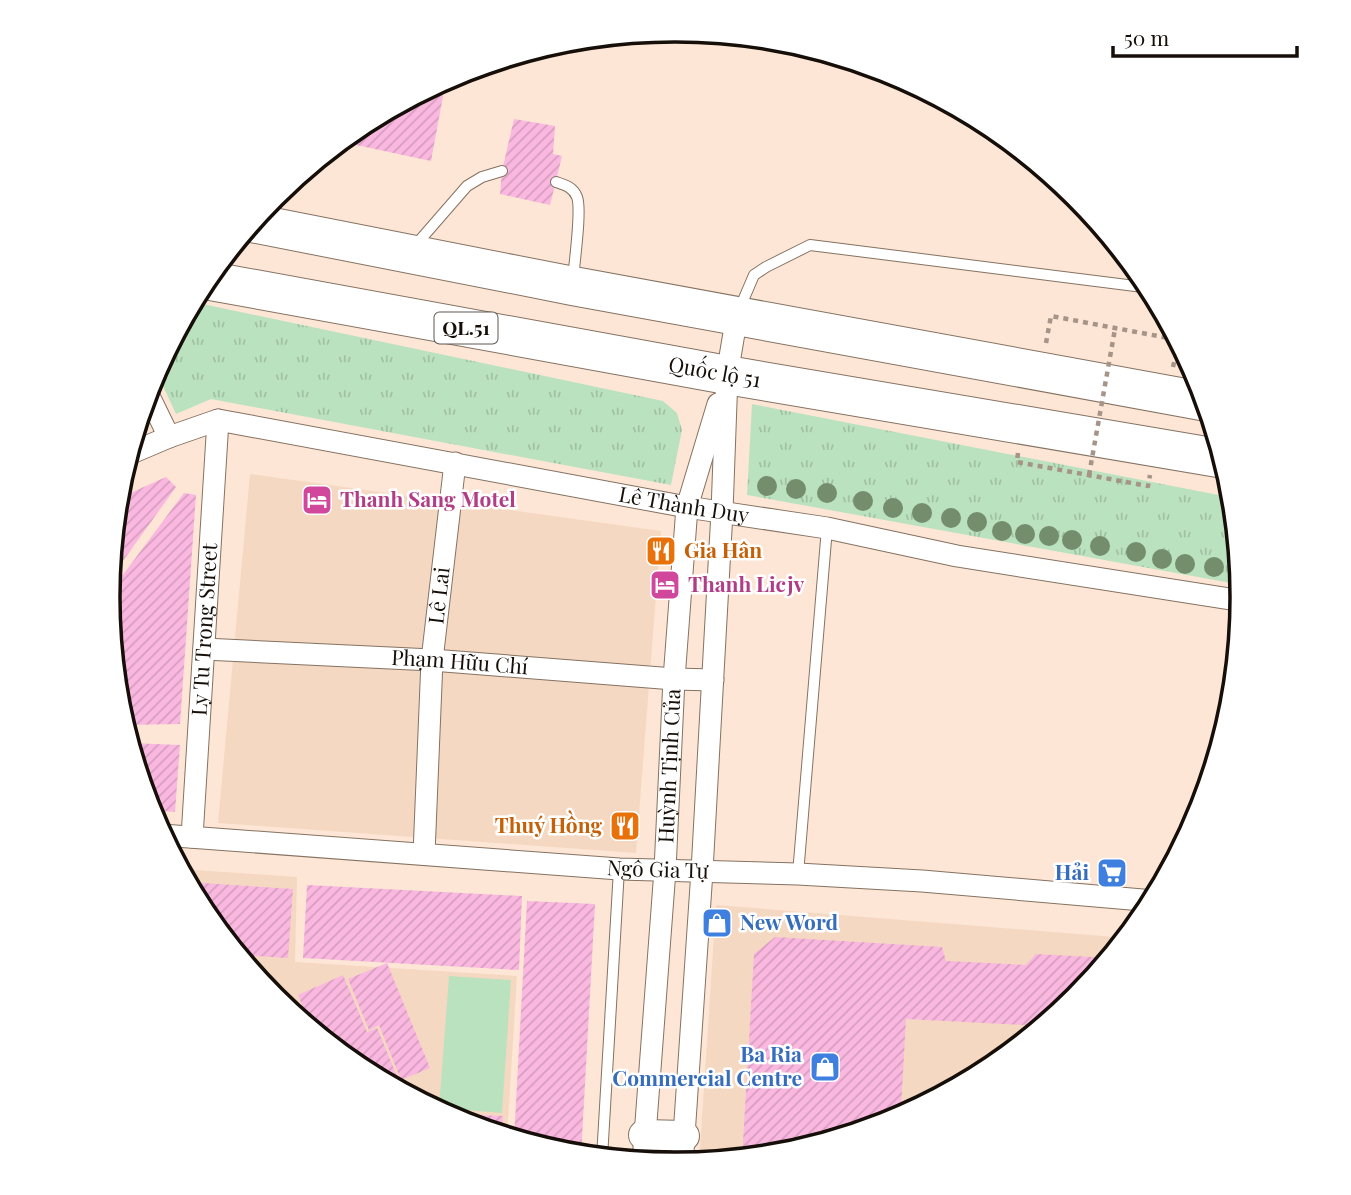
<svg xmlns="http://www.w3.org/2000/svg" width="1351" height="1195" font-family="'Playfair Display',serif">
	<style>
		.built { fill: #f5d8c1 }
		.grass { fill: url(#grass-tufts) }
		.pitch { fill: #bbe2bf }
		.building { fill: url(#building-hatch) }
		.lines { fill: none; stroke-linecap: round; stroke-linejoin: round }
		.lane-casing { stroke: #857262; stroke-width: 12 }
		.street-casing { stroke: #857262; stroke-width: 23 }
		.secondary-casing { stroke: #857262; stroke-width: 32 }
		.highway-casing { stroke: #857262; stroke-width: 40 }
		.path { stroke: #a59487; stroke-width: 4.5; stroke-dasharray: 5 5; stroke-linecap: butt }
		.lane { stroke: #fff; stroke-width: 10 }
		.street { stroke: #fff; stroke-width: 21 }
		.secondary { stroke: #fff; stroke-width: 30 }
		.highway { stroke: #fff; stroke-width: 38 }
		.path-bridge { stroke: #a59487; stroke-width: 4.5; stroke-dasharray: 5 5; stroke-linecap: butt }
		.tree { fill: #748d6c }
		.labels { text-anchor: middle; stroke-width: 5; stroke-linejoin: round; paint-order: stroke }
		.shield { fill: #fff; stroke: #5c5753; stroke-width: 2 }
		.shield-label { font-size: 19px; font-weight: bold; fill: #160f09 }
		.street-label { font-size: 21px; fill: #160f09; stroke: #fff }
		.hotel-label { font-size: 21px; font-weight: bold; fill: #b23c85; stroke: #fff; text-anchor: start }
		.food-label { font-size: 21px; font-weight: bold; fill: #c56008; stroke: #fff; text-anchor: start }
		.shop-label { font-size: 21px; font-weight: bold; fill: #366cbe; stroke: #fff; text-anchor: end }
		.rim { fill: none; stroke: #160f09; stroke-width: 3.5 }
	</style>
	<defs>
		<pattern id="grass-tufts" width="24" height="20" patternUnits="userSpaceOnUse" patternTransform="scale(1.75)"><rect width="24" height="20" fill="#bbe2bf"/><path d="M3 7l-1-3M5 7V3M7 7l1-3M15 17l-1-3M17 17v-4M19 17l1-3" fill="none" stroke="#a0c1a3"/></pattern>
		<pattern id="building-hatch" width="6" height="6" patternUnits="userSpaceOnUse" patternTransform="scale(1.75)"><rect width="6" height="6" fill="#fab8e0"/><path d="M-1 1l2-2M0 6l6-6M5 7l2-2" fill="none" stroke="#d69dbf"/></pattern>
	</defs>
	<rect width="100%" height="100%" fill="#fde6d5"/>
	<!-- built -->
	<path class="built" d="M250,474L661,531L636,853L218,823Z
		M180,869L297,877L295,962L517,976L507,1137L458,1122L360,1069L274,999L203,913Z
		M716,905L1127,938L1077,999L991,1070L892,1122L786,1154L699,1163Z"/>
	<!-- grass -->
	<path class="grass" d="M193,302L663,401L677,413L682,430L671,485L211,399L176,414L156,371Z
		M752,404L1234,498L1242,585L747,495Z"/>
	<!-- pitch -->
	<path class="pitch" d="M449,976L511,980L502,1113L439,1108Z"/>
	<!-- building -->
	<path class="building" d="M446,80L431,161L342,142L343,140L360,125Z
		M514,119L555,126L553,154L562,156L550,205L500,194L502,171Z
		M166,477L176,487L110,579L117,499Z
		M184,493L196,495L180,724L124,725L119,708L115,674L122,576Z
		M129,743L180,745L175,812L149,810Z
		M187,882L293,889L288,958L238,955L203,913Z
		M307,885L522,896L519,970L303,958Z
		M527,901L595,904L581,1156L564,1154L514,1139Z
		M775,937L942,947L946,961L1026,965L1036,954L1110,958L1077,999L1044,1026L906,1019L901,1109H916L892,1122L786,1154L742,1159L754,954Z
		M387,963L430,1068L401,1080L379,1025L369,1030L348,979Z
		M343,975L367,1032L377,1028L404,1093L360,1069L313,1031L298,995Z
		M450,1114L503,1116L502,1135L458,1122L450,1118Z"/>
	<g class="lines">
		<!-- lane casing -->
		<g class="lane-casing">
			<path id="lane" d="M556,182C565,185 573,187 577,197C582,210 574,264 573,280
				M414,247L467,186L482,177L502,171
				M739,310L754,275L766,267L810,245L1151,288
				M798,874L827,528
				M602,1158L619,869"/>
		</g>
		<!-- street casing -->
		<g class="street-casing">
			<g id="street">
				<path d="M147,392L169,437"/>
				<path id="s1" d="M129,454L169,437L218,420L687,507L827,528L957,556L1243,601"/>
				<path id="s2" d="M204,649L432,660L674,679L713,680"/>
				<path id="s3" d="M162,835L619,869L798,874L922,881L1154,901"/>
				<path id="s4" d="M192,837L218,420"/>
				<path id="s5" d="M424,854L432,660L455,463"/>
				<path id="s6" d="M643,1162L665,870L674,679L687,507L718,404"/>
				<path d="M682,1165L702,871L722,512L727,375L737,315"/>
			</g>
		</g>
		<!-- secondary casing -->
		<g class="secondary-casing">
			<path id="secondary" d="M644,1135L684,1136"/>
		</g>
		<!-- highway casing -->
		<g class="highway-casing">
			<g id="highway">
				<path d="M252,223L573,286L1207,402"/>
				<path id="s7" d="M205,280L727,375L1224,459"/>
			</g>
		</g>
		<!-- path -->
		<path class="path" d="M1046,343L1051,316L1179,340
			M1173,367L1179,340
			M1018,453L1017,462L1148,486L1150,475"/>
		<!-- lane -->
		<use href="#lane" class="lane"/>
		<!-- street -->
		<use href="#street" class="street"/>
		<!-- secondary -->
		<use href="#secondary" class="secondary"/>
		<!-- highway -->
		<use href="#highway" class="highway"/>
		<!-- path-bridge -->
		<path class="path-bridge" d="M1089,475L1115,329"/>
	</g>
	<!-- trees -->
	<g class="tree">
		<circle cx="767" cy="486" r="10"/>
		<circle cx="796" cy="489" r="10"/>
		<circle cx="827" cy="493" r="10"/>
		<circle cx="863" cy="501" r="10"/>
		<circle cx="893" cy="508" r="10"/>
		<circle cx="922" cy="513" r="10"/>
		<circle cx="951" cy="518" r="10"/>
		<circle cx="977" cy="522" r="10"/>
		<circle cx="1002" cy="531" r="10"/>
		<circle cx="1025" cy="534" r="10"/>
		<circle cx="1049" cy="536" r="10"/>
		<circle cx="1072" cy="540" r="10"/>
		<circle cx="1100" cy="546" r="10"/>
		<circle cx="1136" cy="552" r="10"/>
		<circle cx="1162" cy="559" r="10"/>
		<circle cx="1185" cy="564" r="10"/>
		<circle cx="1214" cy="567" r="10"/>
	</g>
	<!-- icons -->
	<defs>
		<g id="hotel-square" transform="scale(1.575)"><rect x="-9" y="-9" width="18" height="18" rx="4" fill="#d1479c" stroke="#fff"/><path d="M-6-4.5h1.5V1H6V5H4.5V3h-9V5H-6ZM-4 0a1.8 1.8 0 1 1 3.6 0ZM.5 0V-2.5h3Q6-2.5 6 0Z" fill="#fff"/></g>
		<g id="restaurant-square" transform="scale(1.575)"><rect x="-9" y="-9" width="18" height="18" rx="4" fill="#e8710a" stroke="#fff"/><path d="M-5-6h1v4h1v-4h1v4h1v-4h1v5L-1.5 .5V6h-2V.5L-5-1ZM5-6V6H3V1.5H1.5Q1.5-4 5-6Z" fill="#fff"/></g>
		<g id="supermarket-square" transform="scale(1.575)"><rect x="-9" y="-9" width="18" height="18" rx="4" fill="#3f7fe0" stroke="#fff"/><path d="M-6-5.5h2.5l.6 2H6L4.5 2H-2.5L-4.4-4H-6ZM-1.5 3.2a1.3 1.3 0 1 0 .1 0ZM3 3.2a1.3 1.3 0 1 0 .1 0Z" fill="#fff"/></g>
		<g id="shop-square" transform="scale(1.575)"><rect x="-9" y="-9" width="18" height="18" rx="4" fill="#3f7fe0" stroke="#fff"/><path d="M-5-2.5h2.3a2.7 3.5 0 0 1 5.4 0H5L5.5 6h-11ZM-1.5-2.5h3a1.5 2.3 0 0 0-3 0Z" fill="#fff"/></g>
	</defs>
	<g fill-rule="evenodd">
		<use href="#hotel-square" x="317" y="500"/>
		<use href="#restaurant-square" x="661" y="551"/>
		<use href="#hotel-square" x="665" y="585"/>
		<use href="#restaurant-square" x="625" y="826"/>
		<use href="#supermarket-square" x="1112" y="873"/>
		<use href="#shop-square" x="717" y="923"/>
		<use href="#shop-square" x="825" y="1067"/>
	</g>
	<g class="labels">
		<!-- shield labels -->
		<rect class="shield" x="434.5" y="312.5" width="63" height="31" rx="5"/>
		<g class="shield-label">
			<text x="466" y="335">QL.51</text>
		</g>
		<!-- street labels -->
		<g class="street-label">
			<text dy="7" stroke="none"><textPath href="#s7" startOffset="518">Quốc lộ 51</textPath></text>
			<text dy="7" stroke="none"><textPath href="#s1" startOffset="569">Lê Thành Duy</textPath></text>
			<text dy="7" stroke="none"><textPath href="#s5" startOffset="259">Lê Lai</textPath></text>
			<text dy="7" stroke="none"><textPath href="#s4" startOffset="208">Ly Tu Trong Street</textPath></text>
			<text dy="7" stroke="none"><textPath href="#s2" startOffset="256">Phạm Hữu Chí</textPath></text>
			<text dy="7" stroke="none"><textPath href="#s6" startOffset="397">Huỳnh Tịnh Của</textPath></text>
			<text dy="7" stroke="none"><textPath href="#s3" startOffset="497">Ngô Gia Tự</textPath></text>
		</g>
		<!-- hotel labels -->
		<g class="hotel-label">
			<text x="340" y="507">Thanh Sang Motel</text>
			<text x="688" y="592">Thanh Licjv</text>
		</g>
		<!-- food labels -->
		<g class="food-label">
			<text x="684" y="558">Gia Hân</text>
			<text x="602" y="833" text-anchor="end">Thuý Hồng</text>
		</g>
		<!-- shop labels -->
		<g class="shop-label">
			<text x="1089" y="880">Hải</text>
			<text x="740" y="930" text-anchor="start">New Word</text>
			<text x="802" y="1062">Ba Ria<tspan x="802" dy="24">Commercial Centre</tspan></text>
		</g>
	</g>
	<!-- crop -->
	<path d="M0 0H1351V1195H0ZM120 597a555 555 0 1 1 1110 0a555 555 0 1 1-1110 0Z" fill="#fff" fill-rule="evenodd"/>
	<path class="rim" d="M120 597a555 555 0 1 1 1110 0a555 555 0 1 1-1110 0Z"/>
	<!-- scale -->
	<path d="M1113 46v10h184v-10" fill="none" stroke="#160f09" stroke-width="3.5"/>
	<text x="1124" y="46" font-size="21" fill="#160f09" stroke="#ffffff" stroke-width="5" paint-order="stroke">50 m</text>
</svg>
